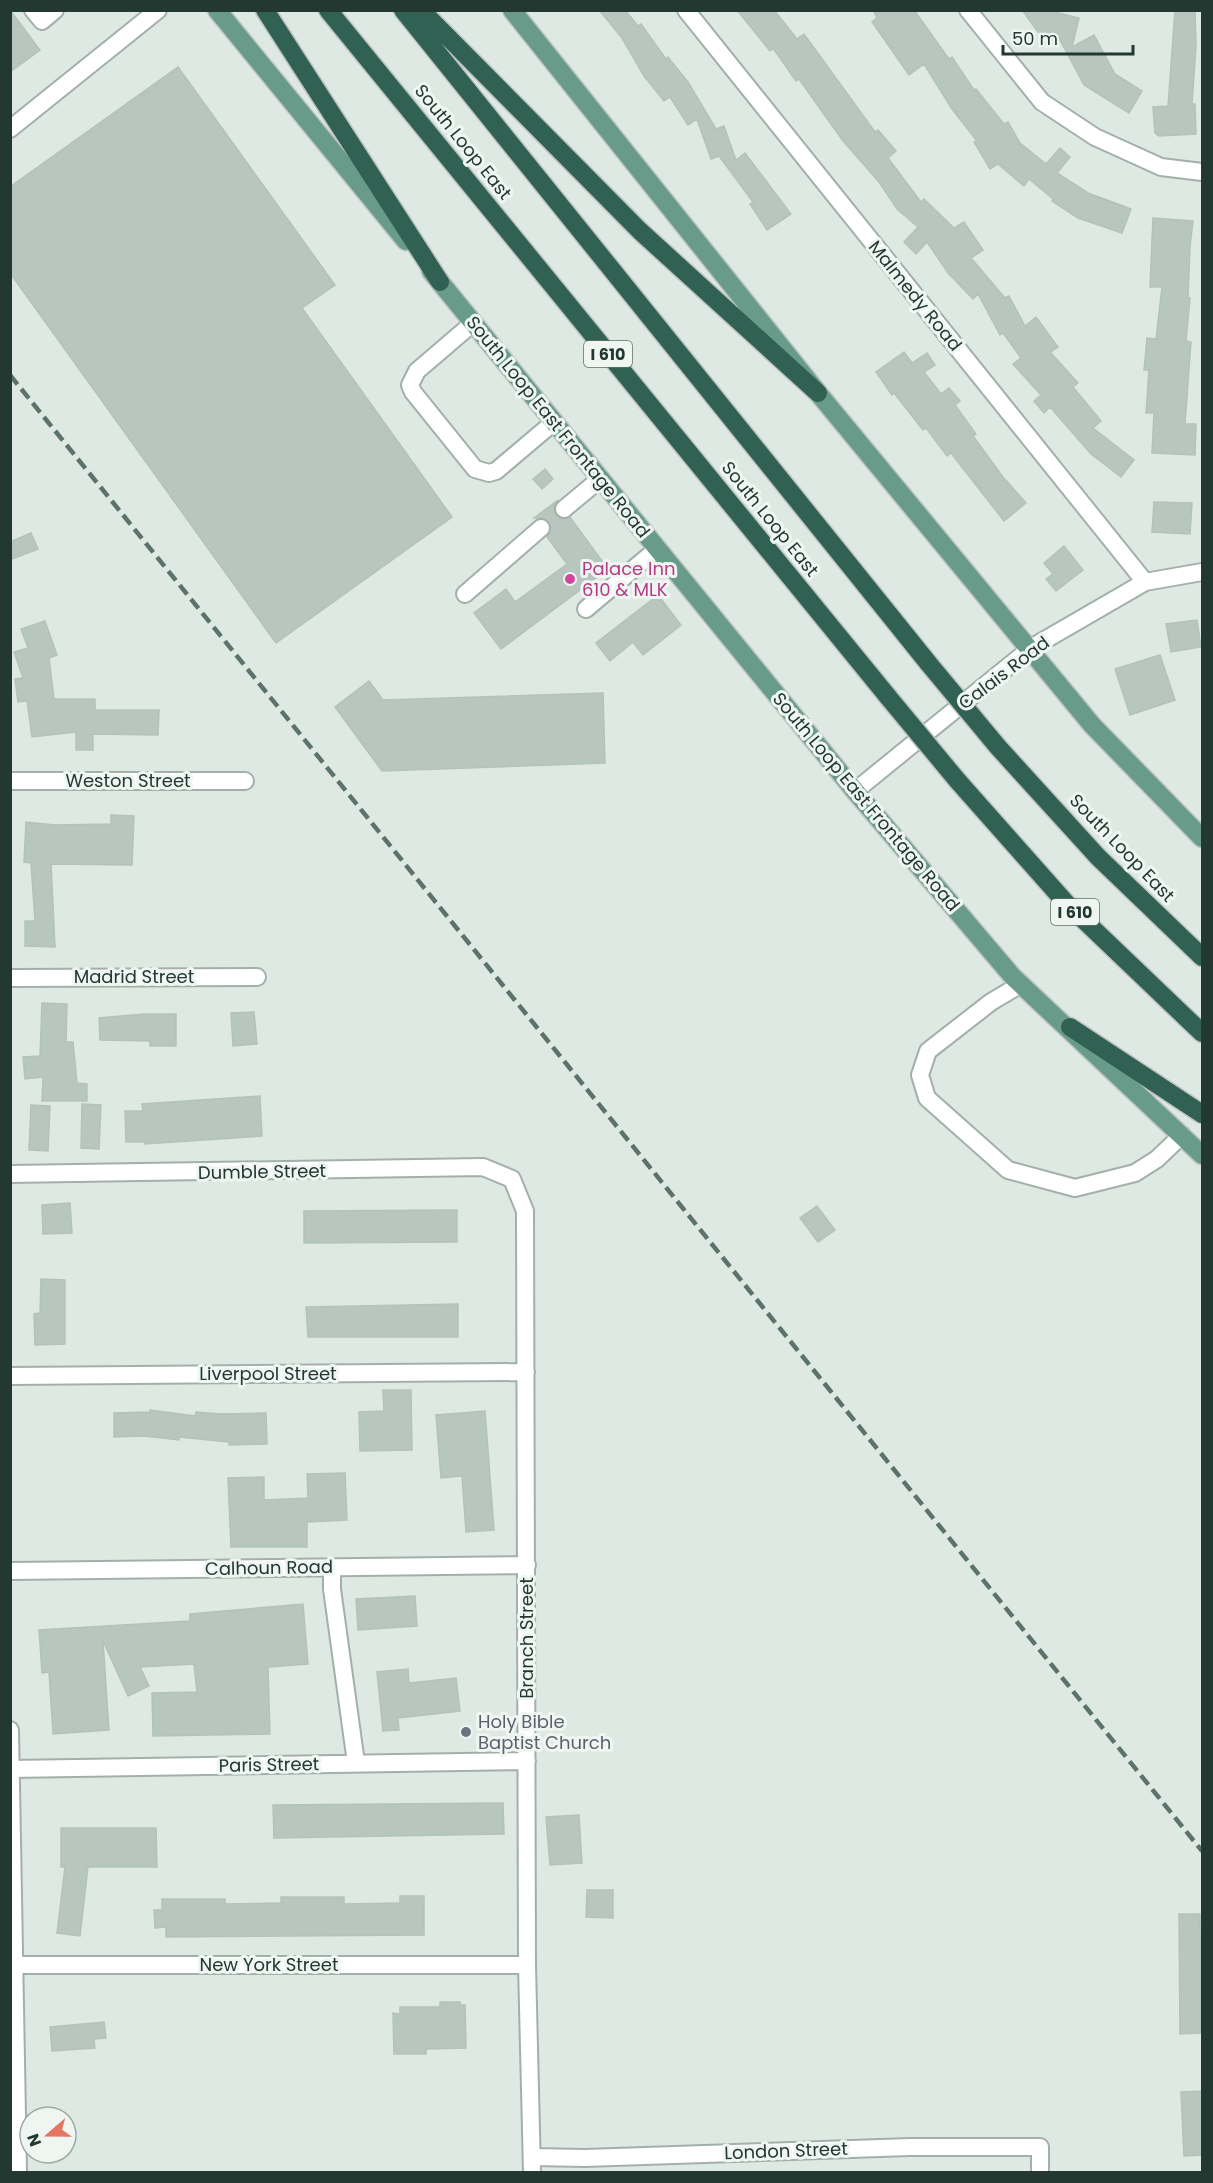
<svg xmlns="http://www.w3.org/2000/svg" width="1213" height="2183" font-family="Poppins,sans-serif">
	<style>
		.building { fill: #b8c6c0; stroke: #b3c2ba; stroke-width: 1.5 }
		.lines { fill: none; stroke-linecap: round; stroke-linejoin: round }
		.minor-tunnel { stroke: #b9c6c0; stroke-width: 16; stroke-dasharray: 16 8; stroke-linecap: butt }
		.minor-casing { stroke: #a3b0aa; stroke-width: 20 }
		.major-casing { stroke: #bdc3c1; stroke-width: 21 }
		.highway-casing { stroke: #bdc3c1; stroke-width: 21 }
		.minor { stroke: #fff; stroke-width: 16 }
		.major { stroke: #689b89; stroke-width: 18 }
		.highway { stroke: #316153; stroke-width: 18 }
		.rail { stroke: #5c736b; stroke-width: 4.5; stroke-dasharray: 12 6; stroke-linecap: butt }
		.highway-bridge-casing { stroke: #bdc3c1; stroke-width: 21; stroke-linecap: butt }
		.highway-bridge { stroke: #316153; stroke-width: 18 }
		.hotel-dot { fill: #d1479c; stroke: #eff6f2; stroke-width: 2 }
		.worship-dot { fill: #6b7280; stroke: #eff6f2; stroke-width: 2 }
		.labels { text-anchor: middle; stroke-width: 6; stroke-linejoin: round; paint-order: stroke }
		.shield { fill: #eff6f2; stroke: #60716a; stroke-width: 1.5 }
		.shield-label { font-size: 16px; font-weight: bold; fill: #223830 }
		.street-label { font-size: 18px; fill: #223830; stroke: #eff6f2 }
		.hotel-label { font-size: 18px; fill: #b23c85; stroke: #eff6f2; text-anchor: start }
		.worship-label { font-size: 18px; fill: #5b616d; stroke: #eff6f2; text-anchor: start }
	</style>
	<rect width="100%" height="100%" fill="#dfe9e4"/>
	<!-- building -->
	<path class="building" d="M10,10L40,50L10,72Z
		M599,10H625L638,26L641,24L666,59L668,57L688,82L716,129L724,126L736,160L745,153L791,214L767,230L750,204L753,202L719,156L711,159L697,119L688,125L670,97L664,101L644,76L622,38Z
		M737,10H774L797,39L804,34L875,132L878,130L896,151L888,158L921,202L924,199L954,228L964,222L983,250L971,258L1005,298L1009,296L1025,326L1036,317L1058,347L1050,352L1078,383L1073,387L1101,421L1093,428L1134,460L1121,477L1091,454L1050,407L1044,413L1034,401L1041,395L1013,364L1021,358L1003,333L1000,335L978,294L973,299L948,273L927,242L916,254L904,242L918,227L897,209L879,182L843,141L799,79L796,81L773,48L770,51Z
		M873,10H914L949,59L952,57L974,90L976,89L1004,124L1008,122L1020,143L1046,164L1060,148L1070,157L1057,173L1088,193L1131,209L1122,233L1078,218L1052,201L1053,199L1029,179L1024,186L998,164L990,169L974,142L977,141L952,109L924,64L909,75L872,22L877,18Z
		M1022,10H1047L1079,18L1072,47L1094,35L1115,74L1142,91L1129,113L1084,85L1060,40L1041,36Z
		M1175,10H1195L1196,46L1192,104H1195L1196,134L1159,136L1155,133L1153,107L1168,106Z
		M178,67L335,285L302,308L452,517L276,643L10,273V187Z
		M1153,218L1193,221L1190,246L1188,298H1190L1186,341L1191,342L1185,424H1196L1195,455L1152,453L1154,413H1146L1149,370H1144L1147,338L1156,339L1162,287H1150Z
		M904,352L912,363L927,353L935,365L924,372L941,394L949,388L960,401L955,405L976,434L973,436L1003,477L1026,503L1004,521L951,453L947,456L926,428L923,430L894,393L892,395L876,372Z
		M545,469L553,479L542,489L533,479Z
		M558,500L554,506L556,515L561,519L570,517L608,569L501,649L474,613L506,589L515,602L567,564L547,537L551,531L549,522L544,518H534Z
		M1154,502L1192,503L1190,534L1152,532Z
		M31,533L38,549L10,560V542Z
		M1064,546L1083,570L1056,591L1046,579L1053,574L1044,563Z
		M658,595L681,625L643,655L633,642L610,661L596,643Z
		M1197,620L1201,647L1171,652L1166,624Z
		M45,621L57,655L49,658L54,699H95V710H159L158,735L93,734V750H76V732L32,737L27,701L18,702L15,679L23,678L14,652L28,648L21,629Z
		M1160,655L1175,700L1130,715L1115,669Z
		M369,681L383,700L603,693L605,763L382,771L335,707Z
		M111,815L134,816L132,865L51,864L55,947L25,946V921H35L31,863L24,862L26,822L55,825L111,824Z
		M42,1003L67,1004L66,1042H73L77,1083L87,1084V1101H42L43,1077L25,1079L23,1057L40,1056Z
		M254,1012L257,1044L233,1046L231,1013Z
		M144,1014H176V1046H150V1041L100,1040L99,1018Z
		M260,1096L262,1136L145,1144V1142H126L125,1111H143L142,1104Z
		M82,1104L101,1105L99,1149L81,1148Z
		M31,1105L50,1106L48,1151L29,1150Z
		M70,1203L72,1233L43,1234L42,1205Z
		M817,1206L835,1230L818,1242L800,1218Z
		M457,1210V1242L304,1243V1211Z
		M41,1279L65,1280V1344L35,1345L34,1314L40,1313Z
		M458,1304V1337H308L306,1307Z
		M383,1390H411L412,1450L360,1451L359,1412L384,1411Z
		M150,1410L195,1416L196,1412L221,1414L266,1413L267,1444L229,1445V1442L179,1437V1440L144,1436L114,1437V1413L150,1412Z
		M485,1411L494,1530L466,1532L462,1476L441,1478L436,1415Z
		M345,1473L347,1520L307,1522V1547H231L228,1478L264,1477V1500L308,1498L307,1474Z
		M415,1596L417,1626L358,1630L356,1599Z
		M303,1604L308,1664L268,1667L270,1734L153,1736L152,1693L197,1692L194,1664L140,1667L149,1686L128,1696L103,1641L109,1730L53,1734L49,1672L42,1673L39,1630L190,1621V1614Z
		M408,1669L409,1683L456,1678L460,1711L398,1718L399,1730L383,1731L377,1672Z
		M503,1803L504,1834L274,1838L273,1805Z
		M579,1815L582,1863L550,1865L546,1817Z
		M61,1828H156L157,1867H88L80,1936L57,1933L65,1867H61Z
		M587,1890H613V1918L586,1917Z
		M400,1896H424V1935L166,1937V1927L155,1928L154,1910H162V1899H225V1904L281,1903V1897H344V1904L400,1903Z
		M1179,1914H1200L1201,2033L1180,2034Z
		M440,2002H460V2005H465L466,2048L426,2049V2054H394L393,2013L400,2014V2007H440Z
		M104,2022L106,2038L94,2039L95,2048L52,2051L50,2027Z
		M1203,2091V2155L1184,2156L1181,2092Z"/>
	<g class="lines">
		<!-- minor-tunnel -->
		<path class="minor-tunnel" d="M541,528L564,509"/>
		<!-- minor casing -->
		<g class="minor-casing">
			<path id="minor" d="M33,10L42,21L55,10
				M686,10L1145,582
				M968,10L1042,102L1095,137L1161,167L1202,172
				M10,129L158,10
				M473,323L417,371L410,385L413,392L475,469L489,473L496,471L554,422
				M564,509L600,479
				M465,594L541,528
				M586,609L657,549
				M10,781H245
				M855,791L1031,648L1145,582L1202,572
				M10,978L257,977
				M1021,984L991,1002L928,1051L920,1075L927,1098L1008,1170L1075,1188L1135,1173L1157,1159L1182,1135
				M10,1174L483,1167L512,1179L525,1211L527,1965L532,2172
				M10,1376L526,1372
				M332,1567V1589L356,1763
				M10,1571L527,1565
				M10,1730L18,2172
				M10,1769L527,1761
				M10,1965H527
				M532,2157L585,2158L910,2147H1040V2172"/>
		</g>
		<!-- major casing -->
		<g class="major-casing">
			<path id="major" d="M217,10L406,241
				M512,10L818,393L1092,725L1202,838
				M431,271L855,791L1013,977L1202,1155"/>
		</g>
		<!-- highway casing -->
		<g class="highway-casing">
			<path id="highway" d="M265,10L440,282
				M328,10L889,698
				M403,10L929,664
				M421,10L640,231L818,393
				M998,747L1098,857L1202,957
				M957,780L1066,903L1202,1033
				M1070,1027L1202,1114"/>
		</g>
		<!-- minor -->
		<use href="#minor" class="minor"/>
		<!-- major -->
		<use href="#major" class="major"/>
		<!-- highway -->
		<use href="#highway" class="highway"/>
		<!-- rail -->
		<path class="rail" d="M10,375L1202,1851"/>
		<!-- highway-bridge casing -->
		<g class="highway-bridge-casing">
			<path id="highway-bridge" d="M929,664L998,747
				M889,698L957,780"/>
		</g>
		<!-- highway-bridge -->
		<use href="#highway-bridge" class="highway-bridge"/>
	</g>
	<!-- markers -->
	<circle class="hotel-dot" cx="570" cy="579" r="6"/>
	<circle class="worship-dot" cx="466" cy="1732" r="6"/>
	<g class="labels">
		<!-- shield labels -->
		<g class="shield">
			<rect x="584" y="341" width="48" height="26" rx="4.5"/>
			<rect x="1051" y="899" width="48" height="26" rx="4.5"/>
		</g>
		<g class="shield-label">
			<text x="608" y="360">I 610</text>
			<text x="1075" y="918">I 610</text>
		</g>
		<!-- street labels -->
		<g class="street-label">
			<text transform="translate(463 142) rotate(51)" y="6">South Loop East</text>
			<text transform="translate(915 296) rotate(51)" y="6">Malmedy Road</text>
			<text transform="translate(558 427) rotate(51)" y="6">South Loop East Frontage Road</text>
			<text transform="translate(770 519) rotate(51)" y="6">South Loop East</text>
			<text transform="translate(1004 673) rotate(-37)" y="6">Calais Road</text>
			<text x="128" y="787">Weston Street</text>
			<text transform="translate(866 802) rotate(50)" y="6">South Loop East Frontage Road</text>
			<text transform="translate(1122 848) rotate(46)" y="6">South Loop East</text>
			<text x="134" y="983">Madrid Street</text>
			<text transform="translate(262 1172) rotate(-1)" y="6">Dumble Street</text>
			<text x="268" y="1380">Liverpool Street</text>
			<text transform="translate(269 1568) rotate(-1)" y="6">Calhoun Road</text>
			<text transform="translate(527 1638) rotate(-90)" y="6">Branch Street</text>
			<text transform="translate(269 1765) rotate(-1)" y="6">Paris Street</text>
			<text x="269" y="1971">New York Street</text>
			<text transform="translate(786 2151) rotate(-2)" y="6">London Street</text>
		</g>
		<!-- hotel labels -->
		<g class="hotel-label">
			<text x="582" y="575">Palace Inn<tspan x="582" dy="21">610 &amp; MLK</tspan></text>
		</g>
		<!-- worship labels -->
		<g class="worship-label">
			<text x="478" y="1728">Holy Bible<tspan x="478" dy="21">Baptist Church</tspan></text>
		</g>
	</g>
	<!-- border -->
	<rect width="1213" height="2183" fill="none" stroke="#223830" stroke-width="24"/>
	<!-- north arrow -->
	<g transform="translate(48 2135) rotate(250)"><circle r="28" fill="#eff6f2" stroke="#9daaa4" stroke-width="1.5"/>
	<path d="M0-4.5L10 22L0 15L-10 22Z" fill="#e47662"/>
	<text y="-9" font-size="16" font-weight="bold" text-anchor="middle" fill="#223830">N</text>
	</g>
	<!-- scale -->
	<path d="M1003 45v9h130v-9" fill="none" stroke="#223830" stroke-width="3"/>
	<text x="1012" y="45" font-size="18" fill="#223830" stroke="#eff6f2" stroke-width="4.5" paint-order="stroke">50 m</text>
</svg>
